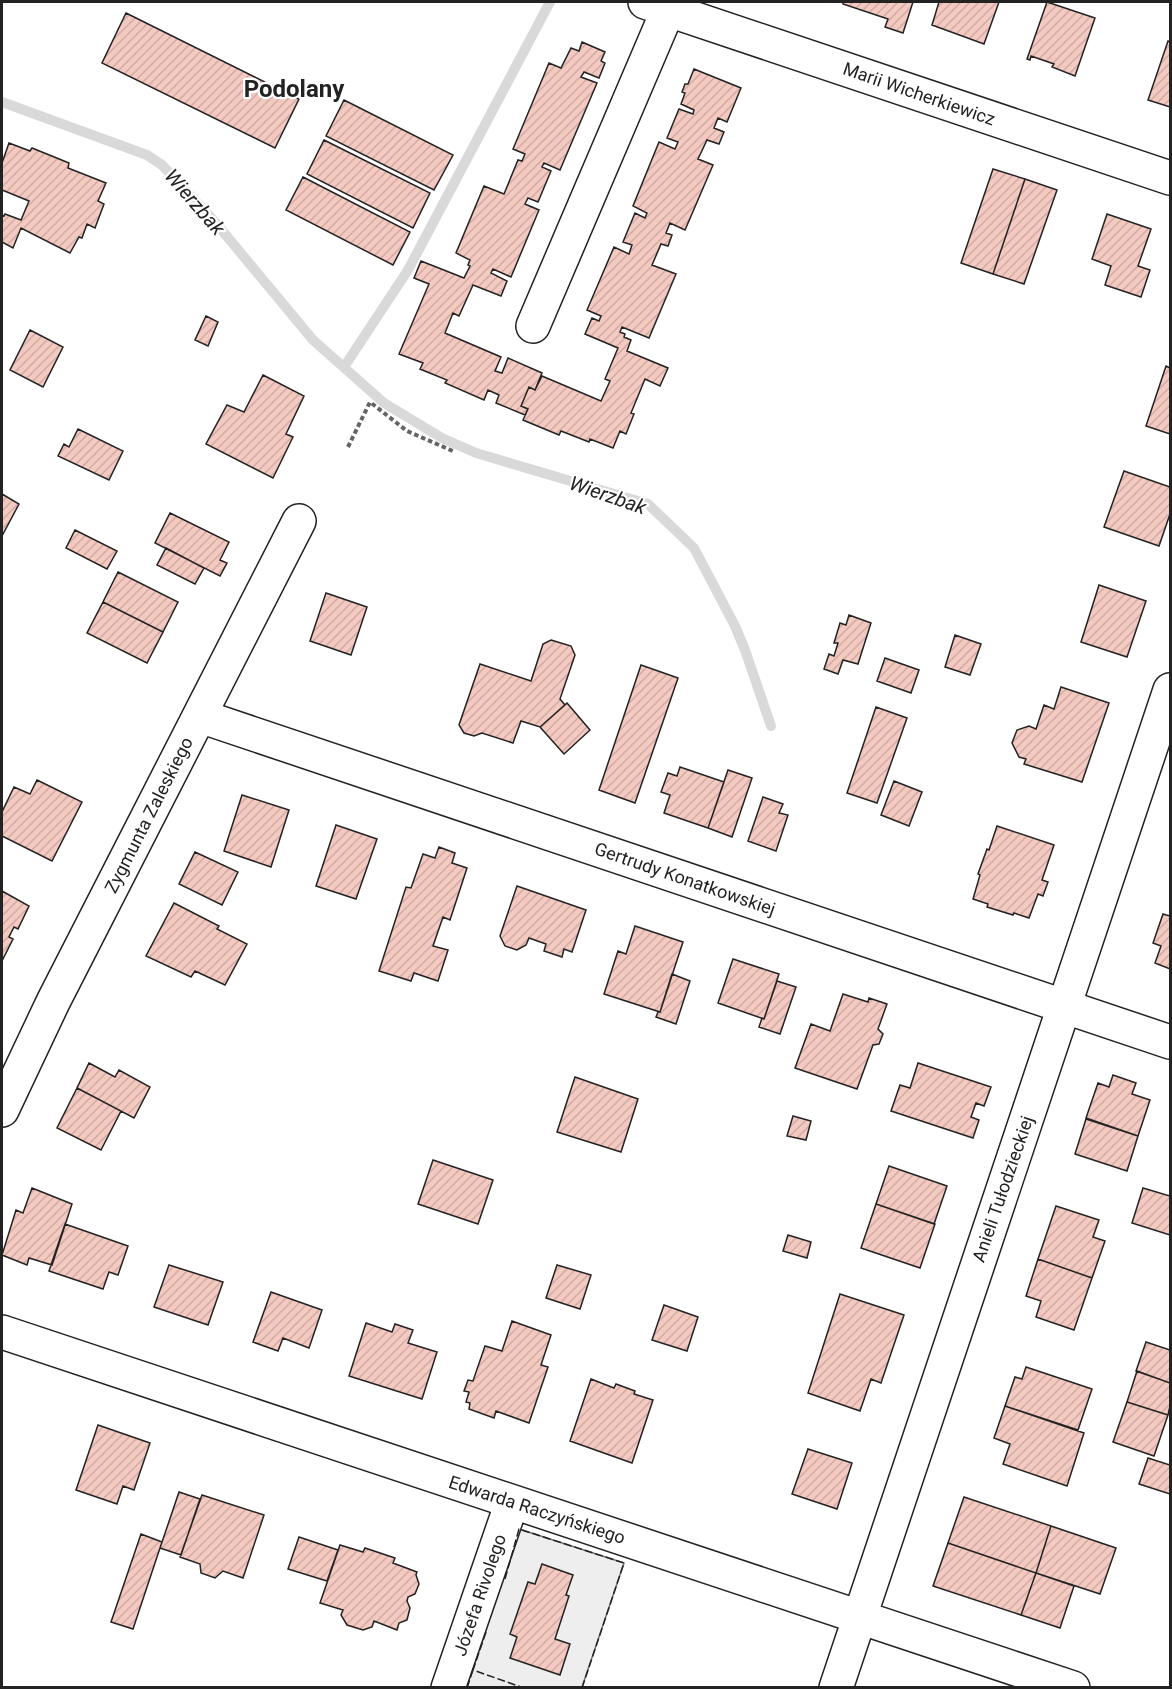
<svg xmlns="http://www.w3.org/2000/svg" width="1172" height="1689" font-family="Roboto,sans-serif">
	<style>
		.garden { fill: #eee; stroke: #6f6f6f; stroke-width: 1.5 }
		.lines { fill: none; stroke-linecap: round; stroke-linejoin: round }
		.stream { stroke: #d9d9d9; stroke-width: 10 }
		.building { fill: url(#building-hatch); stroke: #222; stroke-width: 1.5 }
		.street-casing { stroke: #222; stroke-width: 36 }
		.path { stroke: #646464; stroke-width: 4; stroke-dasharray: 4.5 3; stroke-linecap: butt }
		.street { stroke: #fff; stroke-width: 33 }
		.fence { stroke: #222; stroke-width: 1.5; stroke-dasharray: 8 3; stroke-linecap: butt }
		.labels { text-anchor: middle; stroke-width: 4.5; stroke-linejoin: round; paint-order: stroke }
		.street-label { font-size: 18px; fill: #222; stroke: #fff }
		.water-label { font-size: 20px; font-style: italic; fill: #222; stroke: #fff }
		.district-label { font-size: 24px; font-weight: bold; fill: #222; stroke: #fff }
	</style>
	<defs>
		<pattern id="building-hatch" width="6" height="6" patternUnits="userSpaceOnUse" patternTransform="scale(1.5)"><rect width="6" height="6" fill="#f3c9c0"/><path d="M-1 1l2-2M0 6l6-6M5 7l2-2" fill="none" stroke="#d0aca5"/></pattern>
	</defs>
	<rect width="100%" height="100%" fill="#fff"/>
	<!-- garden -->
	<path class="garden" d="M519,1529L624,1563L582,1687L466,1688Z"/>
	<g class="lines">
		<!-- stream -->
		<path class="stream" d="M2,102L147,155L162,165L215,222L313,340L384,403L442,438L476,453L648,504L694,548L735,626L745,650L771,726
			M344,367L408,270L550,2"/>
	</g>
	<!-- building -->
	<path class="building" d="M843,2H913L903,33L885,27L888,19L843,4Z
		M939,2H1002H999L984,44L932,25Z
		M1047,2L1095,18L1075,76L1052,67L1054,64L1031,56L1030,60L1027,59Z
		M126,13L299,99L275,148L102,63Z
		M1168,41L1170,42V107L1148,100Z
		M582,42L605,52L601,61L605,63L599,78L584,72L581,77L597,83L560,170L544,163L542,167L551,171L538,202L528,198L525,204L539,210L511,277L493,269L491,273L507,281L501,296L473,285L459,316L453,313L445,333L501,357L495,371L502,373L508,358L542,373L535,390L529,387L521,406L528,409L525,415L496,403L499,395L488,390L484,400L445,383L447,380L420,369L423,363L399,354L429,284L414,278L421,261L464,278L470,266L468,265L470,260L456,253L484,186L504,194L518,160L522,161L525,154L513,149L549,63L561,68L571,48L579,51Z
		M694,69L741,88L727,122L718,118L714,128L724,132L719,144L707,140L698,159L713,165L685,230L670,223L666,233L672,235L668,246L661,244L652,265L676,274L649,338L622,327L620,332L625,334L624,337L631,340L627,351L668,368L660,386L645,379L631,413L634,414L626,434L620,431L613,448L590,439L589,442L561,431L559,435L523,420L528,409L521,406L529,387L535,390L542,376L601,401L610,381L605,379L618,348L585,334L592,318L599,321L601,316L587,310L614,247L629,254L632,245L623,242L635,213L645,218L647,213L633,206L659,142L675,149L678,142L667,138L679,109L693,114L694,110L681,104L685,93L682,92L685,84H688Z
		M344,100L453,155L434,190L326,136Z
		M324,140L430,193L413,228L307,174Z
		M9,143L30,151L32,148L69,163L68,168L106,183L98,201L104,204L95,228L87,224L82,238L79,237L70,253L21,228L13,248L2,242V215L4,216L5,214L21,220L29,201L2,190V163Z
		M993,169L1025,179L993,274L961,263Z
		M303,177L410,232L393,265L286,210Z
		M1025,179L1057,190L1024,284L993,274Z
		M1107,214L1151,229L1138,266L1150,270L1141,297L1105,285L1111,266L1092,259Z
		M206,316L218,322L208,346L195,340Z
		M30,330L63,347L43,387L10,370Z
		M1166,366L1170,368V434L1146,426Z
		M263,375L304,396L286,434L293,437L273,478L206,444L227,405L244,412Z
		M78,429L123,451L109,480L58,456L64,444L69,447Z
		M1124,471L1170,487V514L1159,546L1104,527Z
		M2,494L19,504L2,536Z
		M170,513L229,542L220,560L227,563L220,576L155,543Z
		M75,530L117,551L107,569L66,548Z
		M166,548L204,568L195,584L157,565Z
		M118,572L178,602L163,632L103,602Z
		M1099,585L1146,601L1127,657L1081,642Z
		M326,593L367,607L351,655L310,641Z
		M103,602L163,632L147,663L87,633Z
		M849,615L871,623L858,664L843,660L838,674L824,669L829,654L834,656L838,643H834L840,623L846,625Z
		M955,635L981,644L970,675L945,667Z
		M551,640L571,646L575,655L560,699L565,705L540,727L521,721L513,743L482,733L474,736L464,733L459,725L480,664L531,681L543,644Z
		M885,658L919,670L911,693L877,681Z
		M641,665L678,678L635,803L599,790Z
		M1061,687L1109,703L1082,782L1024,764L1026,759L1019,757L1012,743L1017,730L1029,726L1036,729L1044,705L1054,709Z
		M567,703L590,730L564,754L540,727Z
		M876,707L907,718L877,803L847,793Z
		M680,767L724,782L708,828L664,813L670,795L661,792L668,773L677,776Z
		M728,770L752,778L732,837L708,828Z
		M37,780L82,802L52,861L2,836V812L14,787L30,794Z
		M894,781L922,792L909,826L881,815Z
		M242,795L289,810L271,867L224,851Z
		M763,797L783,804L779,813L788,815L776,851L748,841Z
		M336,825L377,839L356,899L316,886Z
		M997,826L1054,845L1042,880L1048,882L1043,896L1038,894L1029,918L1014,913L1013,915L987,907L988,904L973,899L980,875L978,874L987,849L989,850Z
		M439,847L455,853L452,863L467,868L450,920L443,917L433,946L448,950L438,981L414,973L411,981L379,971L406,887L411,888L423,854L435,858Z
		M195,852L238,872L222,905L179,884Z
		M517,886L586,910L572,952L564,949L562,957L544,951L546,944L529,938L526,945L517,950L505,946L500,936Z
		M2,891L29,906L18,929L14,927L9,937L13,939L2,961Z
		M174,903L219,926L217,929L247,944L225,985L195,971L191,977L146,956Z
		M1163,914L1170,916V969L1155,963L1161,946L1153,943Z
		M635,926L683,942L660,1012L604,994L618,951L626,954Z
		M733,959L779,974L764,1019L718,1003Z
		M672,974L690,981L676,1024L656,1017L658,1012H660Z
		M777,981L796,987L780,1034L759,1027L762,1018L764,1019Z
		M843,994L868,1002L869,998L887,1004L878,1029L883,1034L879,1044L873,1045L857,1089L795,1068L811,1024L830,1031Z
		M89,1063L115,1077L119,1070L150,1087L134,1118L77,1088Z
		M918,1063L991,1087L984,1106L976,1103L971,1117L979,1120L973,1138L891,1111L900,1085L910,1088Z
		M1113,1075L1136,1083L1132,1094L1150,1100L1138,1136L1086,1118L1098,1083L1109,1087Z
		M575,1077L638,1099L621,1152L557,1132Z
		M77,1088L121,1111L101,1150L57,1128Z
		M793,1116L811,1121L806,1140L787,1136Z
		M1086,1119L1138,1136L1127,1171L1075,1154Z
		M433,1160L493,1180L478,1224L418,1204Z
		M889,1166L947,1186L934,1224L876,1204Z
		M32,1188L72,1204L52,1265L29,1258L27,1265L2,1255L16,1210L23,1213Z
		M1143,1188L1170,1196V1235L1132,1223Z
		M876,1204L935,1224L920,1268L861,1248Z
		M1056,1206L1099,1220L1093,1237L1105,1241L1092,1278L1038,1259Z
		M65,1224L128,1246L118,1275L109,1272L103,1289L49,1271Z
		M788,1235L811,1242L807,1258L783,1251Z
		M1038,1259L1092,1278L1074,1330L1036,1317L1041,1301L1026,1296Z
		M169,1265L223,1282L208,1325L154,1307Z
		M557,1265L591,1275L580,1309L546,1298Z
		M271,1292L322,1310L309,1348L283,1338L278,1351L253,1342Z
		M840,1294L904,1315L881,1383L871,1379L860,1411L808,1393Z
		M664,1305L698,1317L687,1351L652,1340Z
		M512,1321L551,1335L541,1365L548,1367L529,1423L496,1411L494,1418L469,1409L470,1403L466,1402L469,1392L464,1391L468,1380L473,1381L485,1346L502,1351Z
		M366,1323L392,1332L395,1324L413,1330L408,1343L437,1352L422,1399L349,1376Z
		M1146,1342L1170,1350V1383L1136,1371Z
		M1026,1367L1092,1389L1078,1430L1005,1406L1015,1377L1022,1379Z
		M1137,1371L1170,1383V1406L1168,1415L1127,1402Z
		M591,1379L614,1388L616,1384L635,1391L634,1394L653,1400L632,1463L570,1441Z
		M1127,1402L1168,1415L1154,1456L1113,1442Z
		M1005,1406L1084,1433L1067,1486L1003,1464L1010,1444L994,1438Z
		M98,1425L150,1443L134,1490L123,1486L117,1504L76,1490Z
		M808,1449L852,1463L837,1509L792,1494Z
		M1148,1458L1170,1465V1494L1139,1484Z
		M179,1492L200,1499L181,1555L160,1548Z
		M202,1495L264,1515L243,1578L223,1571L215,1578L201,1573L200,1564L180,1557Z
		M964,1497L1051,1526L1036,1573L948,1543Z
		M1051,1526L1116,1548L1100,1594L1036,1573Z
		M141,1534L162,1542L133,1629L111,1622Z
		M299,1537L338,1550L327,1581L288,1569Z
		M948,1543L1036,1573L1021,1615L933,1586Z
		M340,1545L363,1552L365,1548L395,1558L393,1563L417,1572L416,1575L419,1584L415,1594L408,1597L407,1601L410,1608L407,1620L399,1623L397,1630L374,1621L372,1627L363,1630L347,1625L341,1615L343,1610L320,1603Z
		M542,1564L573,1575L566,1595L569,1596L555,1639L570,1644L560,1675L510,1658L517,1637L510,1634L528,1582L535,1584Z
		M1036,1573L1074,1586L1060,1628L1021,1615Z"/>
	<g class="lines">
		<!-- street casing -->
		<g class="street-casing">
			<path id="street" d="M645,2L1170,178
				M533,326L668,10
				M200,716L1170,1042
				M2,1110L53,1002L299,521
				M2,1332L1073,1688
				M448,1688L512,1502
				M836,1688L1170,690"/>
		</g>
		<!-- path -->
		<path class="path" d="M348,447L370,402L407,431L455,452"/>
		<!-- street -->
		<use href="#street" class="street"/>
		<!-- fence -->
		<path class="fence" d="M505,1579L519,1529L624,1563L582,1688
			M486,1632L473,1670L524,1688
			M467,1688L473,1670"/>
	</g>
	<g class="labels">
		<!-- street labels -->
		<g class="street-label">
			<text transform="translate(919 94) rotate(19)" y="6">Marii Wicherkiewicz</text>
			<text transform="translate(149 815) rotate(-63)" y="6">Zygmunta Zaleskiego</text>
			<text transform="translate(685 879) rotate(19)" y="6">Gertrudy Konatkowskiej</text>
			<text transform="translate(1003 1189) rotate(-71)" y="6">Anieli Tułodzieckiej</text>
			<text transform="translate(537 1510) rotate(18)" y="6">Edwarda Raczyńskiego</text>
			<text transform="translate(480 1595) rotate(-71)" y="6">Józefa Rivolego</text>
		</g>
		<!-- water labels -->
		<g class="water-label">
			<text transform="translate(195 202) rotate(49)" y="7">Wierzbak</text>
			<text transform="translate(608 495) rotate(19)" y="7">Wierzbak</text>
		</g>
		<!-- district labels -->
		<g class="district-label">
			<text x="294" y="97">Podolany</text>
		</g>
	</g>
	<!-- border -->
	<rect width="1172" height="1689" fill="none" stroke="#222222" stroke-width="6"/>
</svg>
